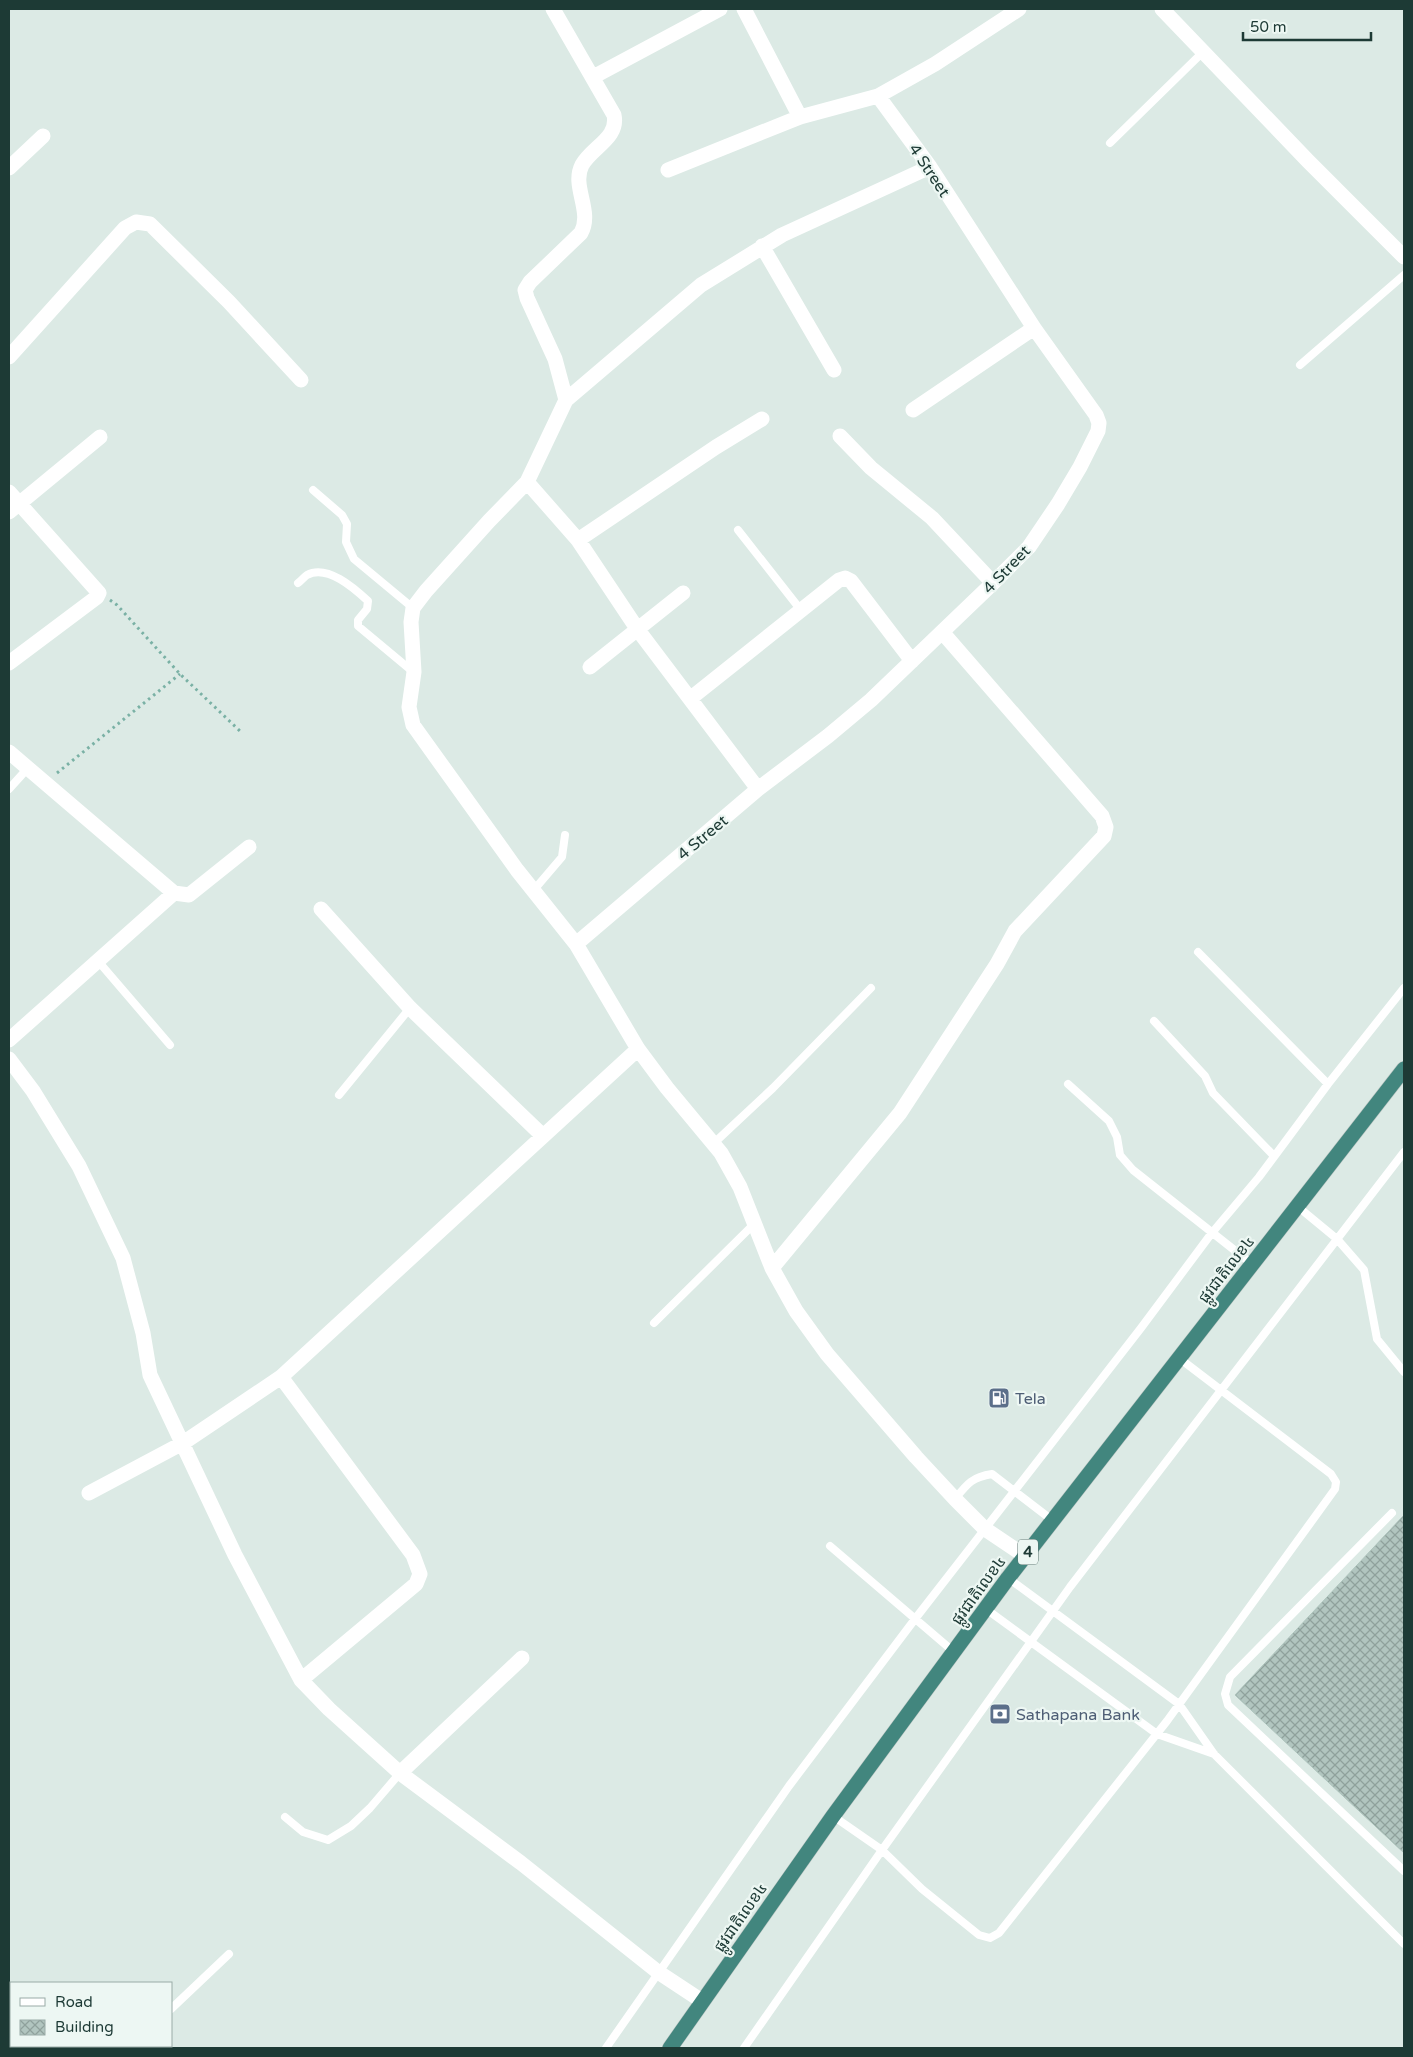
<svg xmlns="http://www.w3.org/2000/svg" width="1413" height="2057" font-family="'Varela Round','Noto Sans Khmer',sans-serif">
	<style>
		.building { fill: url(#building-cross-hatch); stroke: #aec4bd }
		.lines { fill: none; stroke-linecap: round; stroke-linejoin: round }
		.trunk-casing { stroke: #bbc4c2; stroke-width: 16 }
		.path { stroke: #7ab1a5; stroke-width: 3; stroke-dasharray: 2.5 4; stroke-linecap: butt }
		.service { stroke: #fff; stroke-width: 8 }
		.minor { stroke: #fff; stroke-width: 15 }
		.trunk { stroke: #42867e; stroke-width: 15 }
		.labels { text-anchor: middle; stroke-width: 4.5; stroke-linejoin: round; paint-order: stroke }
		.shield { fill: #edf7f3; stroke: #5b736e; stroke-width: 1 }
		.shield-label { font-size: 15px; font-weight: bold; fill: #1d3a35 }
		.street-label { font-size: 16px; fill: #1d3a35; stroke: #edf7f3 }
		.service-label { font-size: 16px; fill: #4e5e75; stroke: #edf7f3; text-anchor: start }
	</style>
	<defs>
		<pattern id="building-cross-hatch" width="8" height="8" patternUnits="userSpaceOnUse" patternTransform="scale(1.25)"><rect width="8" height="8" fill="#b1c5bf"/><path d="M0 0l8 8M0 8l8-8" fill="none" stroke="#8fa19c"/></pattern>
	</defs>
	<rect width="100%" height="100%" fill="#dceae5"/>
	<!-- building -->
	<path class="building" d="M1404,1515V1853L1235,1695Z"/>
	<g class="lines">
		<!-- trunk casing -->
		<g class="trunk-casing">
			<path id="trunk" d="M670,2048L833,1816L1008,1578L1404,1069"/>
		</g>
		<!-- path -->
		<path class="path" d="M110,600L117,605L180,674L240,731
			M57,773L180,674"/>
		<!-- service -->
		<path class="service" d="M1110,143L1203,52
			M1300,365L1404,275
			M313,490L342,515L347,524L346,542L354,559L413,608
			M738,530L800,609
			M298,583C301,581 304,577 307,575C327,564 354,588 368,601L367,609L358,620V626L412,671
			M9,789L28,768
			M533,891L562,857L565,835
			M1198,952L1328,1084
			M98,961L170,1045
			M1154,1021L1205,1076L1213,1093L1274,1156
			M1068,1084L1109,1121L1117,1137L1120,1155L1133,1170L1252,1264
			M339,1095L410,1008
			M713,1144L773,1088L871,988
			M1297,1206L1337,1239L1364,1270L1377,1339L1404,1372
			M654,1323L755,1223
			M955,1499C967,1484 972,1477 992,1474L1052,1520
			M1392,1513L1230,1677L1225,1694L1228,1705L1404,1871
			M830,1546L954,1652
			M1008,1578L1179,1704L1214,1754L1404,1944
			M986,1609L1157,1734L1214,1754
			M833,1816L882,1850L922,1889L979,1935L990,1938L999,1933L1167,1721L1335,1489L1336,1482L1331,1474L1179,1358
			M285,1817L303,1832L328,1840L351,1826L370,1808L400,1773
			M171,2009L229,1954
			M131,2048L133,2046
			M606,2048L789,1786L915,1619L1141,1328L1211,1234L1259,1177L1328,1084L1404,988
			M744,2048L882,1850L1070,1587L1404,1152"/>
		<!-- minor -->
		<path class="minor" d="M553,9L614,115C619,138 592,147 582,165C571,186 593,211 581,233L530,282L525,290L527,298L555,359L566,400L527,482L489,521L426,591L413,608L411,622L414,672L409,707L413,725L517,870L576,944L638,1049L667,1088L721,1153L740,1187L772,1268L796,1311L827,1354L916,1457L955,1499L985,1529L1025,1556
			M744,9L800,117
			M1162,9L1308,161L1404,257
			M593,77L720,9
			M9,168L43,136
			M668,170L800,117L878,96L935,64L1019,9
			M762,246L834,370
			M9,357L125,228L136,222L150,224L229,302L301,380
			M566,400L701,285L782,235L930,167
			M913,410L1034,328
			M840,436L871,468L932,518L993,583
			M527,482L578,540L638,630L758,789
			M9,492L99,593L97,597L9,663
			M9,512L100,437
			M578,540L716,447L762,419
			M590,667L683,593
			M691,698L839,580L845,578L851,581L912,661
			M9,752L174,893
			M321,909L410,1008L543,1136
			M576,944L758,789L828,736L871,700L993,583L1029,547L1058,504L1080,467L1098,431L1099,423L1096,415L1034,328L930,167L878,96
			M9,1040L174,893L189,895L249,847
			M9,1059L33,1091L79,1166L123,1258L143,1333L150,1375L235,1555L301,1680L329,1709L400,1773L521,1863L658,1972L702,2001
			M772,1268L900,1113L997,964L1015,931L1104,836L1106,827L1102,816L943,633
			M281,1377L413,1555L420,1574L416,1584L301,1680
			M89,1493L183,1443L281,1377L638,1049
			M400,1773L522,1658"/>
		<!-- trunk -->
		<use href="#trunk" class="trunk"/>
	</g>
	<!-- icons -->
	<defs>
		<g id="fuel-square" transform="scale(1.125)"><rect x="-9" y="-9" width="18" height="18" rx="4" fill="#5c6f8a" stroke="#edf7f3"/><path d="M-5.5-6h7V0h2V4h1.3V-2.5L3-4.5l.8-.8L6-3V5H2.5V1h-1V6h-7ZM-4.2-4.7v3.2H.2V-4.7Z" fill="#fff"/></g>
		<g id="bank-square" transform="scale(1.125)"><rect x="-9" y="-9" width="18" height="18" rx="4" fill="#5c6f8a" stroke="#edf7f3"/><path d="M-6-4H6V4H-6ZM0-2.3a2.3 2.3 0 1 0 0 4.6a2.3 2.3 0 1 0 0-4.6Z" fill="#fff"/></g>
	</defs>
	<g fill-rule="evenodd">
		<use href="#fuel-square" x="999" y="1398"/>
		<use href="#bank-square" x="1000" y="1714"/>
	</g>
	<g class="labels">
		<!-- shield labels -->
		<rect class="shield" x="1018" y="1539.5" width="20" height="25" rx="4"/>
		<g class="shield-label">
			<text x="1028" y="1557">4</text>
		</g>
		<!-- street labels -->
		<g class="street-label">
			<text transform="translate(930 170) rotate(56)" y="6">4 Street</text>
			<text transform="translate(1006 569) rotate(-46)" y="6">4 Street</text>
			<text transform="translate(702 837) rotate(-40)" y="6">4 Street</text>
			<text transform="translate(1226 1269) rotate(-52)" y="6">ផ្លូវជាតិលេខ៤</text>
			<text transform="translate(978 1590) rotate(-54)" y="6">ផ្លូវជាតិលេខ៤</text>
			<text transform="translate(740 1917) rotate(-55)" y="6">ផ្លូវជាតិលេខ៤</text>
		</g>
		<!-- service labels -->
		<g class="service-label">
			<text x="1015" y="1404">Tela</text>
			<text x="1016" y="1720">Sathapana Bank</text>
		</g>
	</g>
	<!-- border -->
	<rect width="1413" height="2057" fill="none" stroke="#1d3a35" stroke-width="20"/>
	<!-- legend -->
	<rect x="10" y="1982" width="162" height="65" fill="#edf7f3" stroke="#9aaba7"/>
	<rect x="20" y="1998" width="25" height="8" fill="#ffffff" stroke="#9aaba7"/>
	<text x="55" y="2007" font-size="15" fill="#1d3a35">Road</text>
	<rect x="20" y="2020" width="25" height="15" fill="url(#building-cross-hatch)" stroke="#9aaba7"/>
	<text x="55" y="2032" font-size="15" fill="#1d3a35">Building</text>
	<!-- scale -->
	<path d="M1243 32v8h128v-8" fill="none" stroke="#1d3a35" stroke-width="2.5"/>
	<text x="1250" y="32" font-size="15" fill="#1d3a35" stroke="#edf7f3" stroke-width="4" paint-order="stroke">50 m</text>
</svg>
